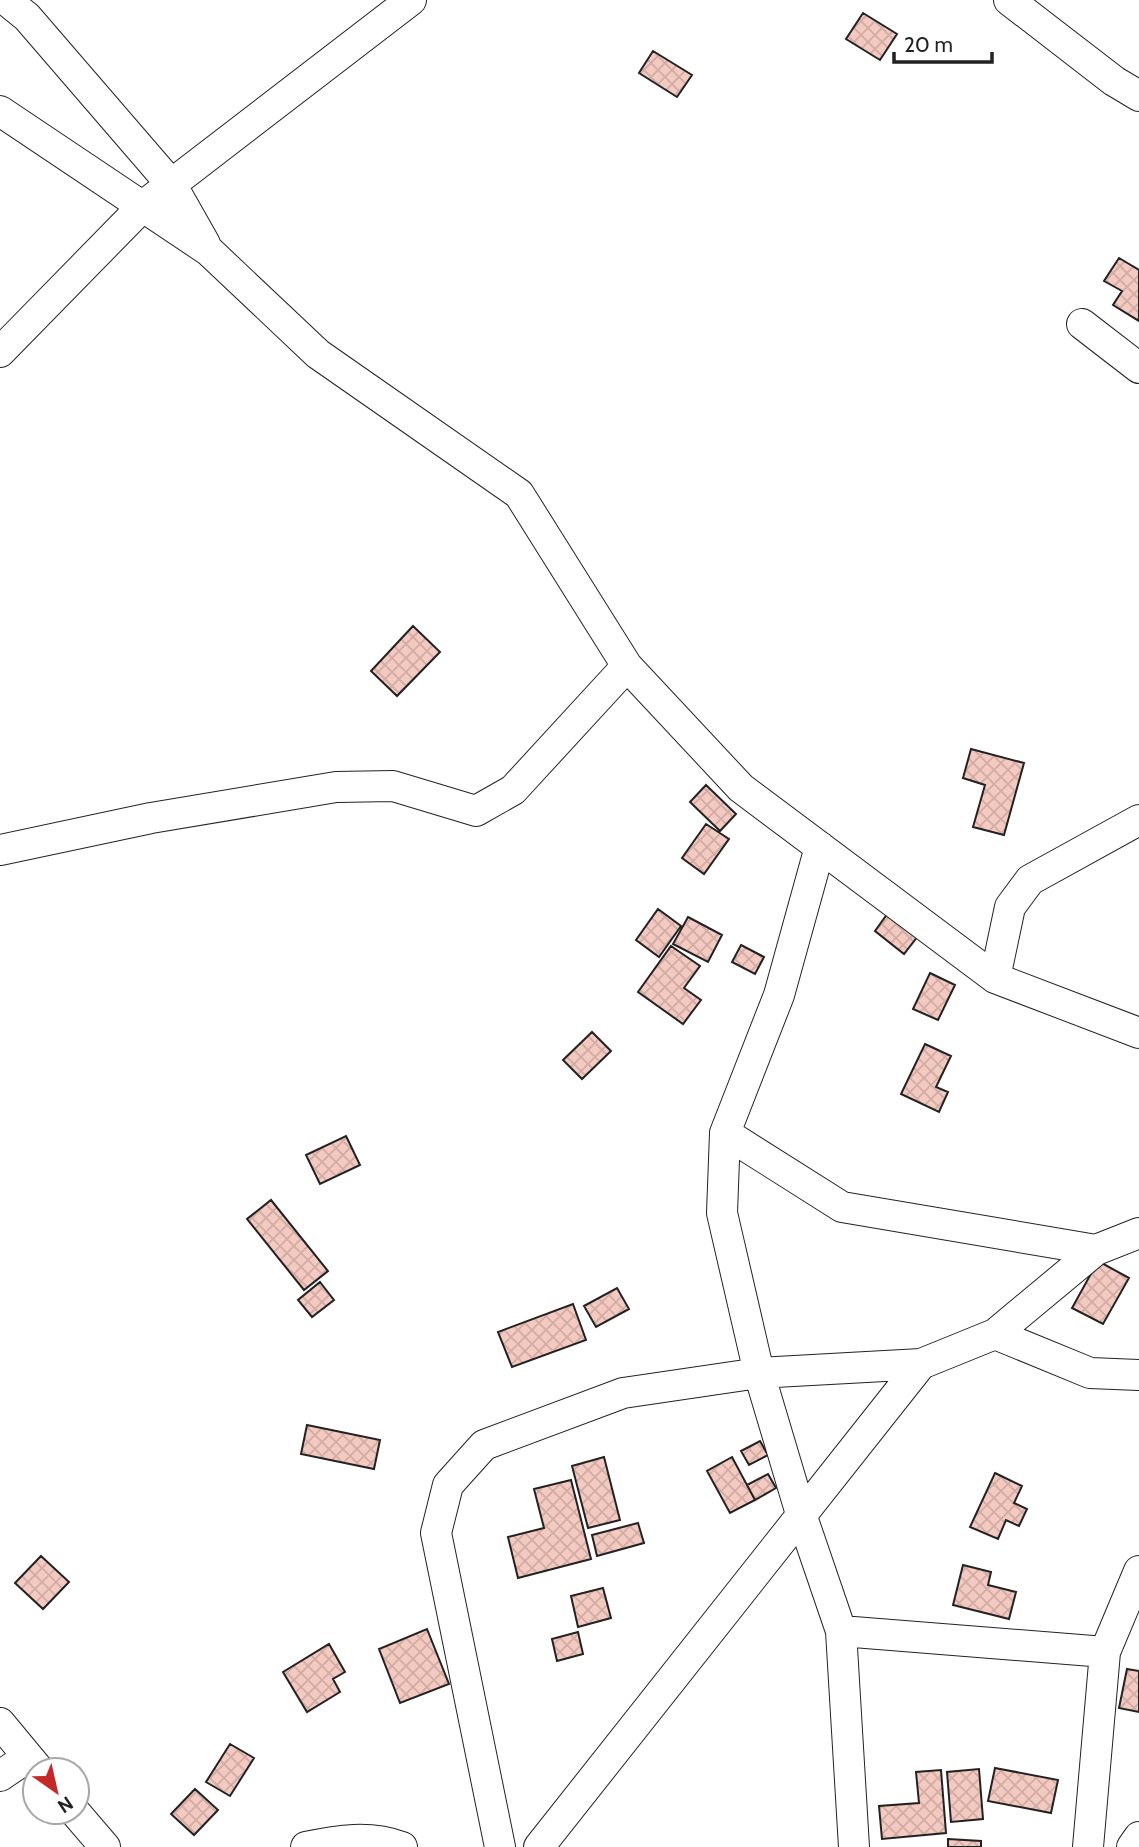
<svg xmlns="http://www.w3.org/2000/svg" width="1139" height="1847" font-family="Cabin,sans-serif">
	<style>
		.building { fill: url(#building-cross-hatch); stroke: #222; stroke-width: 2 }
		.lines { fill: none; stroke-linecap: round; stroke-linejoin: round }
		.minor-casing { stroke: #222; stroke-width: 32 }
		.minor { stroke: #fff; stroke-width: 30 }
	</style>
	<defs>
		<pattern id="building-cross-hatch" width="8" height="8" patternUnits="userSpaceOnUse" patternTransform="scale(1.75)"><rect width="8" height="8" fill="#f3c9c0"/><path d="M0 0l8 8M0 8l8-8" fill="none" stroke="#d0aca5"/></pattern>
	</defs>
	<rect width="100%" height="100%" fill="#fff"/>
	<!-- building -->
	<path class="building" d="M863,13L897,34L880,60L846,39Z
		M653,51L692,75L677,97L639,73Z
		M1119,258L1139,270V321L1113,305L1122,291L1104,281Z
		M413,626L440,652L397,696L371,671Z
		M971,749L1024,763L1004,835L973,827L985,785L963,778Z
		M706,785L736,814L720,831L690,802Z
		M706,824L729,839L704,874L682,858Z
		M658,909L681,926L659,957L636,940Z
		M888,913L918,936L904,954L875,931Z
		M688,917L722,935L708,962L673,944Z
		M741,945L764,957L755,974L732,962Z
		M671,946L700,966L684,988L701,1000L683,1024L638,992Z
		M930,973L955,985L938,1020L913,1009Z
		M592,1032L611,1051L582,1079L563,1060Z
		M925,1044L951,1056L936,1087L948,1092L939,1112L901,1094Z
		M346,1136L360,1165L320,1184L306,1155Z
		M271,1200L328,1271L304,1290L247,1219Z
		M1098,1261L1129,1278L1103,1324L1072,1308Z
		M320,1282L334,1300L312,1317L298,1300Z
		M617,1288L629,1309L596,1327L584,1306Z
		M573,1304L586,1340L512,1367L498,1332Z
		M307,1425L380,1440L374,1469L301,1454Z
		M760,1441L768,1455L749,1465L741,1451Z
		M604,1457L620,1520L588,1528L572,1466Z
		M732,1457L755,1500L730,1513L707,1471Z
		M995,1473L1022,1486L1014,1503L1027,1509L1019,1526L1006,1520L998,1539L970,1527Z
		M768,1474L776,1488L755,1500L747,1485Z
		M571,1480L591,1559L518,1578L508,1537L544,1528L534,1489Z
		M638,1523L644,1543L597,1556L592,1535Z
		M41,1556L69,1582L43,1609L15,1583Z
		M963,1565L991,1572L988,1585L1016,1592L1009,1619L953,1605Z
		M603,1588L611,1618L578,1627L571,1596Z
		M427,1629L449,1684L400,1703L379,1649Z
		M578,1632L583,1654L557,1661L552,1639Z
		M329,1644L345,1672L333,1679L340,1692L307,1712L283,1672Z
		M1127,1669L1139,1671V1712L1119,1708Z
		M230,1744L254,1758L230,1796L206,1782Z
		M995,1768L1058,1780L1051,1813L988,1801Z
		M979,1769L983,1819L951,1822L947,1772Z
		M941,1770L946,1833L882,1839L879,1806L919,1803L916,1772Z
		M195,1789L218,1810L194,1835L171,1814Z
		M948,1839L981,1841V1847H948Z"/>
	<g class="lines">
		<!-- minor casing -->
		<g class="minor-casing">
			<path id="minor" d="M6,0L27,17L171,184L205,244
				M1009,0L1114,81L1139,96
				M0,111L209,251L318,354L519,494L627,666L741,788L995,978L1139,1033
				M1082,324L1139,368
				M0,352L143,206L411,0
				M820,847L779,995L725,1133L722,1213L759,1373L801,1514L841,1631L854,1847
				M0,850L151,818L336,787L393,786L476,811L513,790L627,666
				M995,978L1010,907L1030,880L1139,820
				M725,1133L842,1207L1096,1250
				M995,1334L1096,1250L1139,1233
				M841,1631L1105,1652
				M0,1723L39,1770
				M0,1776L28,1757
				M75,1812L105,1847
				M306,1847C338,1840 370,1835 402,1847
				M500,1847L436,1533L448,1485L484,1445L623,1393L759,1373L921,1364
				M539,1847L921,1364L995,1334L1090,1373L1139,1375
				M1088,1847L1105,1652L1139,1571
				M1132,1847L1139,1837"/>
		</g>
		<!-- minor -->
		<use href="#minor" class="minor"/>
	</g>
	<!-- north arrow -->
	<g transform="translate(56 1791) rotate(146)"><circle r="33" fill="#ffffff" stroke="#a7a7a7" stroke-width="2"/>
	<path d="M0-5L12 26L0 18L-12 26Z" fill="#c62828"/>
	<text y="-10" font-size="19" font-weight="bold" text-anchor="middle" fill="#222222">N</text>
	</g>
	<!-- scale -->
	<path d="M894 52v10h98v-10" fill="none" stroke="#222222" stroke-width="3.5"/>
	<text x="904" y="52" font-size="21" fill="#222222" stroke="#ffffff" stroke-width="5" paint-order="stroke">20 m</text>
</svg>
